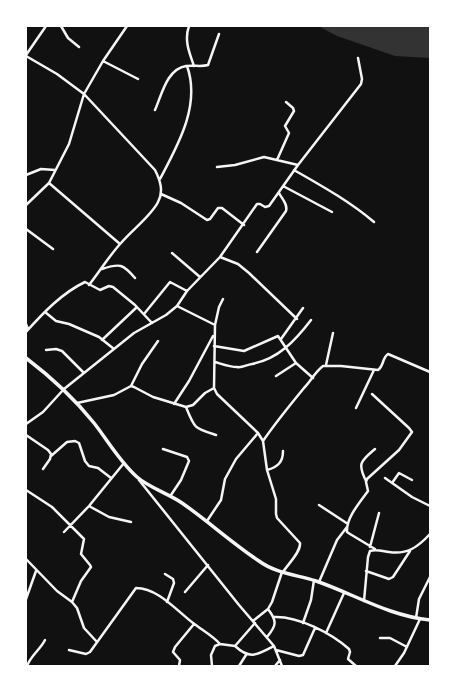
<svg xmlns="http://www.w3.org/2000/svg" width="456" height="692" font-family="'PT Serif',serif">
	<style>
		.water { fill: #333 }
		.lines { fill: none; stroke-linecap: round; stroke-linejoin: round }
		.minor { stroke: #f5f5f5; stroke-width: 2.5 }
		.tertiary { stroke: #f5f5f5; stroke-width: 3.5 }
	</style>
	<rect width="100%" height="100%" fill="#111"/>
	<!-- water -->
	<path class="water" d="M318,26H430V58L395,56L337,36Z"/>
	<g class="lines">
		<!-- minor -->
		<path class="minor" d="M61,26L68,38L79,47
			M189,26C184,40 189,52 194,66
			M26,55L46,26
			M26,56L57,74L84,94L155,170C160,180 164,191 158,202C152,215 131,231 121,243C109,256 100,271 89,285
			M103,61L138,79
			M155,110C162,94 167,69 186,66C194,65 202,67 208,65L219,34
			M277,160L289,133L285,126L294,111L293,108L286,102
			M217,167L235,165L264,157L298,165
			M294,170C322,186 349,201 374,222
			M26,175L41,169L55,170
			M160,179C178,145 201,105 187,66
			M49,183L120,244
			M283,186L332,212
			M161,194L181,203L207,220L210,219L218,208H222L244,225
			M26,205L49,183L69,144L84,94L103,61L127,26
			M26,229L53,249
			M257,252L286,211C288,204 282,199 279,193
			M172,253L200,277
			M220,257L238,264L249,273L297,319
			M102,269C120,263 123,264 135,278
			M223,299L219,307L215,325L214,388L217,394L258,433L263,441L267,470L276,499V514L277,518L300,543C301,552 288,564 283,572
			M177,306L215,325
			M45,312L56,321L69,324L99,337L114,349
			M144,314L170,282L187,291
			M26,324L28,329
			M26,332C43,313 62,293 85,282L100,290L109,286L113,287L135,305L152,323
			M281,339L303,308
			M102,340L137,307
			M214,346L244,351L278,336L296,363L313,378
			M46,350L56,349L62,351L84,373
			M215,362C222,364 230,367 237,367C242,368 246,365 252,364C278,359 295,341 311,320
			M326,365L333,333
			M276,376L296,363
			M131,386L142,364L158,341
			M372,394L409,428L412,432L399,450L367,479L366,482L368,491C360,502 346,518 347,532L350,534L375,549
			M77,403L114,395L131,386L134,387L153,397L186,407L193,405L205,393L214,388
			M174,404L189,381L213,336
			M186,407C195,429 194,428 216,435
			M356,408L374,370
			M26,424L43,412L64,389L134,333L166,315L177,306L187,291L220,257L257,204H260L265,207L269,206L298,165L361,84L362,79L358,58
			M26,435L48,450L51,454L50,459L43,469
			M263,441C276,422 290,405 304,388C311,381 315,372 323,366H341L378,370C384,366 382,358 388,354L430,372
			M163,449L187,457L189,461L181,480L171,495
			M51,456L67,442L75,441L79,443L85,461L89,466L98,468L111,478
			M267,470C278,467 283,462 283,451
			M385,478L412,497L430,506
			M139,480L239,605L274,646L282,666
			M366,481C357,463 361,461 375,449
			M392,483L399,473L412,480
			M26,490L52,507L84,539L81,554L90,565L91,567L81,581L72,602
			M319,505L348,524
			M89,506L109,517L131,522
			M207,521L221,500L225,479L236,459L258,433
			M64,532L89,506L124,463
			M370,547L379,513
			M26,559L57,591L72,602L77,608L84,628L97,642
			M366,571L389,579L393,577L410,551
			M165,574L173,579L174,583L167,602
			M319,582L337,540L347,527
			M185,592L208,565
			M26,599L36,571
			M364,601L368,557L370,551C376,549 382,551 389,552C407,555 418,547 430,534
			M274,617C298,616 331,633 349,649L350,652L348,659L356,666
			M416,618L419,599L430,577
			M253,621L268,609L272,602L282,572
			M303,623L311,600L314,580
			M326,633L344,593
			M267,637C277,625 277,621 268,609
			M380,638H390L407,647
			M235,646C250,660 257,655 274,646
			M69,650L86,654L90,652L136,588C158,588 177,611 193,623C202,630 213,636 220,644
			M276,650L299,656L303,655L315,628
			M27,666C31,655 40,650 45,640
			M179,666L180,660L173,652L175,647L194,624
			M212,666L211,655L215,646L220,644L235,646L255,623
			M239,666L246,655
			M275,666L280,660
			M395,666L404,653L420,619"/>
		<!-- tertiary -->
		<path class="tertiary" d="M26,358C51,377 74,398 94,423C108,441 120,462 137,477C148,487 169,494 182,503C208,521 232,543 259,561C275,573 297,575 316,581C354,594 389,616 430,620"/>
	</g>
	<!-- border -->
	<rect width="456" height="692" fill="none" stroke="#ffffff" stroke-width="54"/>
</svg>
